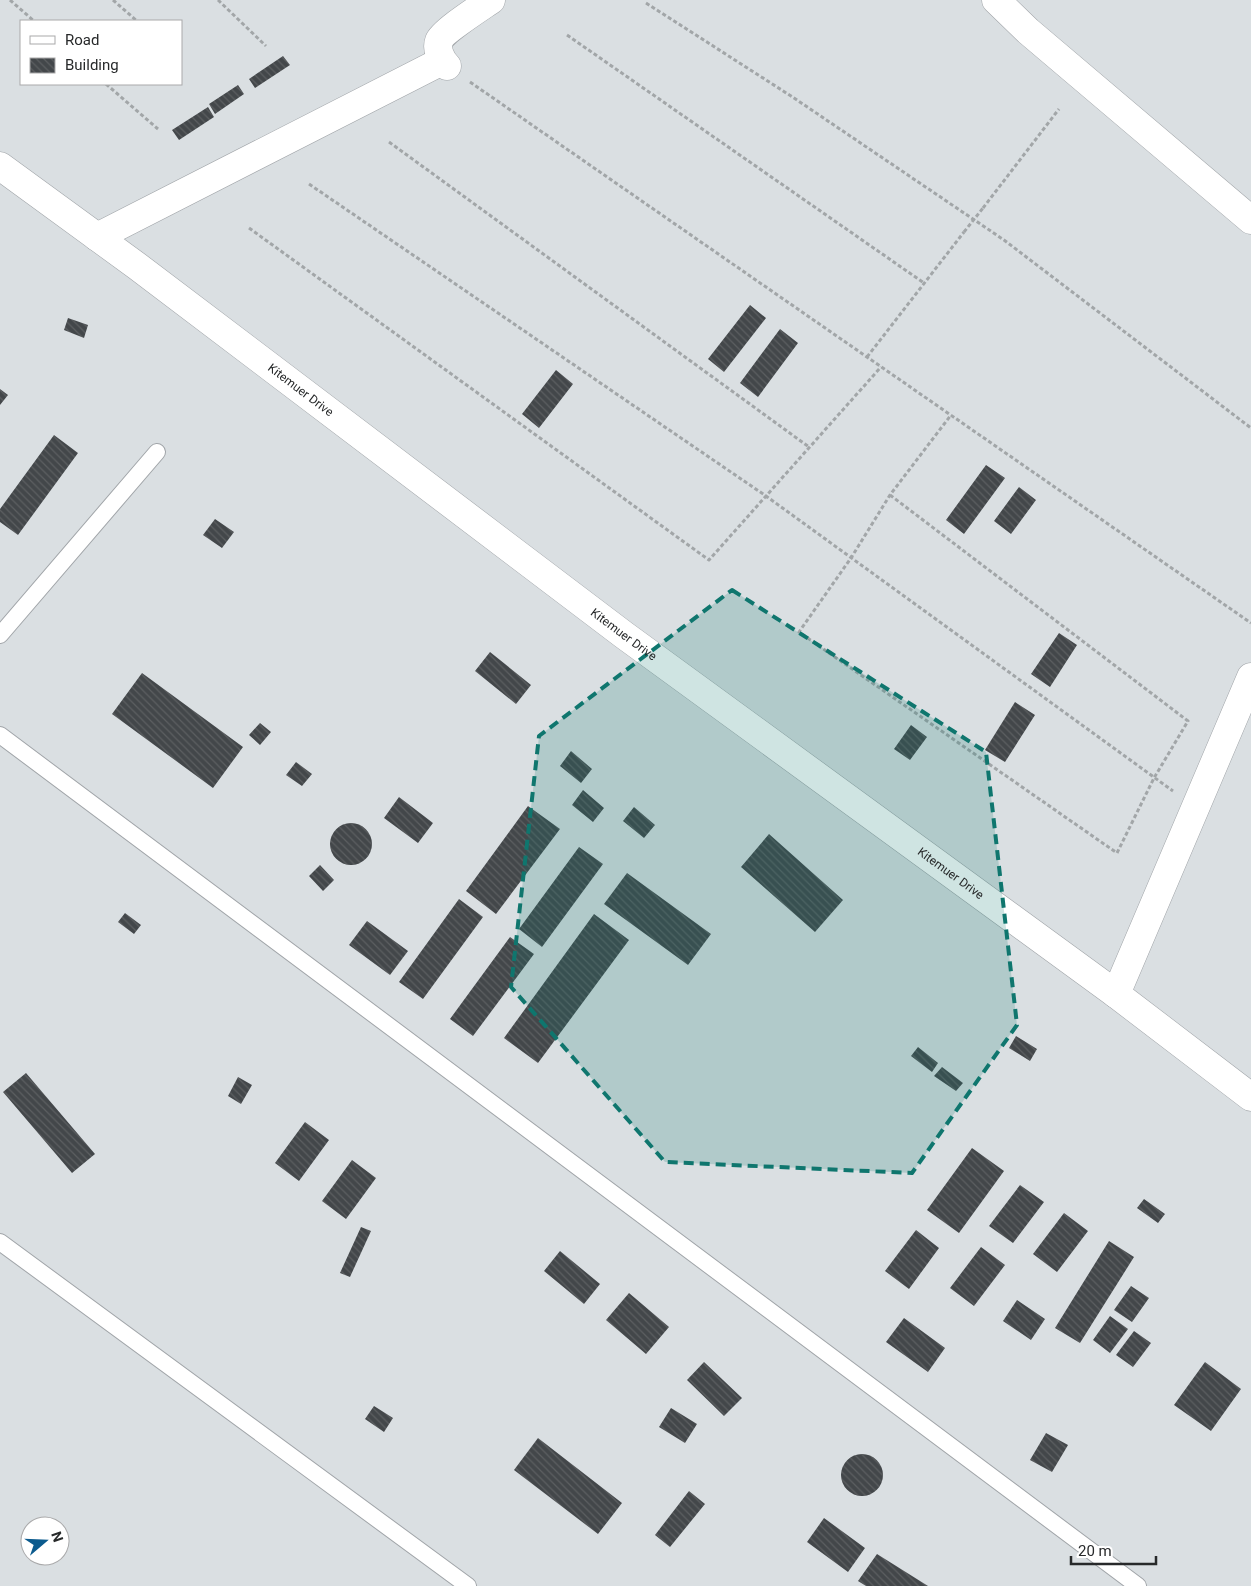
<svg xmlns="http://www.w3.org/2000/svg" width="1251" height="1586" font-family="Roboto,sans-serif">
	<style>
		.building { fill: url(#building-back-hatch) }
		.lines { fill: none; stroke-linecap: round; stroke-linejoin: round }
		.service-casing { stroke: #a1a5a9; stroke-width: 18 }
		.minor-casing { stroke: #a1a5a9; stroke-width: 29 }
		.path { stroke: #a2a6a8; stroke-width: 3; stroke-dasharray: 4 2.5; stroke-linecap: butt }
		.service { stroke: #fff; stroke-width: 16 }
		.minor { stroke: #fff; stroke-width: 28 }
		.path-bridge { stroke: #a2a6a8; stroke-width: 3; stroke-dasharray: 4 2.5; stroke-linecap: butt }
		.marked { fill: #0f766e; fill-opacity: 0.2; stroke: #0f766e; stroke-width: 4; stroke-dasharray: 10 6; stroke-linejoin: round }
		.labels { text-anchor: middle; stroke-width: 5; stroke-linejoin: round; paint-order: stroke }
		.street-label { font-size: 12px; fill: #27292a; stroke: #fff }
	</style>
	<defs>
		<pattern id="building-back-hatch" width="6" height="6" patternUnits="userSpaceOnUse" patternTransform="scale(1.25)"><rect width="6" height="6" fill="#43474a"/><path d="M-1 5l2 2M0 0l6 6M5-1l2 2" fill="none" stroke="#5c5f61"/></pattern>
	</defs>
	<rect width="100%" height="100%" fill="#dadfe2"/>
	<!-- building -->
	<path class="building" d="M283,56L290,65L255,88L249,79Z
		M238,85L244,94L215,114L209,104Z
		M208,107L214,117L179,140L172,130Z
		M750,305L766,318L724,372L708,359Z
		M68,318L88,325L84,338L64,330Z
		M780,329L798,343L758,397L740,383Z
		M556,370L573,384L539,428L522,414Z
		M0,389L8,395L0,405Z
		M54,435L78,453L18,535L0,522V509Z
		M986,465L1005,478L964,534L946,520Z
		M1019,487L1036,500L1011,534L994,521Z
		M215,519L234,532L222,548L203,535Z
		M1059,633L1077,645L1050,687L1031,674Z
		M490,652L531,685L516,704L475,671Z
		M142,673L243,747L213,788L112,714Z
		M1015,702L1035,715L1005,762L985,750Z
		M260,723L271,732L260,745L249,735Z
		M911,725L927,737L910,760L894,749Z
		M571,751L592,769L581,783L560,766Z
		M296,762L312,774L302,786L286,775Z
		M583,790L604,808L593,822L572,805Z
		M399,797L433,823L418,843L384,818Z
		M528,806L560,829L496,914L466,891Z
		M634,807L655,825L644,838L623,821Z
		M330 844a21 21 0 1 1 42 0a21 21 0 1 1-42 0Z
		M769,834L843,900L815,932L741,867Z
		M579,847L603,864L542,947L519,929Z
		M320,865L334,880L323,891L309,876Z
		M627,873L711,934L688,965L604,904Z
		M459,899L483,917L423,999L399,982Z
		M125,913L141,925L134,934L118,922Z
		M594,914L629,940L538,1063L504,1038Z
		M367,921L408,951L390,975L349,945Z
		M510,937L534,954L473,1036L450,1019Z
		M1016,1036L1037,1049L1030,1061L1009,1048Z
		M918,1047L938,1063L932,1072L911,1056Z
		M942,1067L963,1083L956,1091L934,1076Z
		M26,1073L95,1154L72,1173L3,1092Z
		M238,1077L252,1085L241,1104L228,1096Z
		M305,1122L329,1140L299,1181L275,1163Z
		M972,1148L1004,1171L959,1233L927,1210Z
		M352,1160L376,1178L346,1219L322,1201Z
		M1020,1185L1044,1202L1013,1243L989,1226Z
		M1144,1199L1165,1214L1158,1223L1137,1208Z
		M1064,1213L1088,1231L1057,1272L1033,1254Z
		M361,1227L371,1231L350,1277L340,1273Z
		M916,1230L939,1248L909,1289L885,1271Z
		M1109,1241L1134,1257L1080,1343L1055,1328Z
		M981,1247L1005,1265L974,1306L950,1288Z
		M560,1251L600,1284L584,1304L544,1271Z
		M1131,1286L1149,1298L1132,1322L1114,1310Z
		M629,1293L669,1327L646,1354L606,1320Z
		M1017,1300L1045,1319L1031,1340L1003,1321Z
		M1110,1316L1128,1329L1110,1353L1093,1340Z
		M904,1318L945,1348L928,1372L886,1342Z
		M1134,1331L1151,1343L1133,1367L1116,1355Z
		M704,1362L742,1398L724,1416L687,1380Z
		M1205,1362L1241,1389L1211,1431L1174,1405Z
		M374,1406L393,1418L384,1432L365,1419Z
		M671,1408L697,1424L685,1443L659,1427Z
		M1046,1433L1068,1445L1052,1472L1030,1460Z
		M538,1438L622,1503L598,1534L514,1470Z
		M841 1475a21 21 0 1 1 42 0a21 21 0 1 1-42 0Z
		M689,1491L705,1504L670,1547L655,1535Z
		M824,1518L865,1548L848,1572L807,1542Z
		M877,1554L928,1586H866L858,1581Z"/>
	<g class="lines">
		<!-- service casing -->
		<g class="service-casing">
			<path id="service" d="M0,635L157,452
				M0,735L1138,1586
				M0,1242L468,1586"/>
		</g>
		<!-- minor casing -->
		<g class="minor-casing">
			<g id="minor">
				<path d="M996,0L1028,31L1251,220"/>
				<path d="M447,66C441,60 436,49 439,41C442,32 481,7 491,0"/>
				<path id="s1" d="M0,166L137,266L624,635L1116,994L1251,1097"/>
				<path d="M97,237L442,61"/>
				<path d="M1116,994L1251,677"/>
			</g>
		</g>
		<!-- path -->
		<path class="path" d="M10,0L34,21
			M113,0L137,21
			M218,0L266,46
			M646,3L791,96L1004,240L1251,428
			M567,35L924,283
			M470,82L1251,623
			M106,84L158,129
			M389,142L809,447
			M309,184L766,496L1173,791
			M983,208L1059,109
			M249,228L709,560L881,367
			M867,357L964,232
			M890,495L1188,721L1154,778L1117,853L799,632L851,558L890,495L951,415"/>
		<!-- service -->
		<use href="#service" class="service"/>
		<!-- minor -->
		<use href="#minor" class="minor"/>
		<!-- path-bridge -->
		<path class="path-bridge" d="M964,232L983,208"/>
	</g>
	<!-- marked area -->
	<path class="marked" d="M732,590L986,752L1017,1025L912,1173L665,1162L511,987L539,736Z"/>
	<g class="labels">
		<!-- street labels -->
		<g class="street-label">
			<text dy="4" stroke="none"><textPath href="#s1" startOffset="375">Kitemuer Drive</textPath></text>
			<text dy="4" stroke="none"><textPath href="#s1" startOffset="780">Kitemuer Drive</textPath></text>
			<text dy="4" stroke="none"><textPath href="#s1" startOffset="1185">Kitemuer Drive</textPath></text>
		</g>
	</g>
	<!-- legend -->
	<rect x="20" y="20" width="162" height="65" fill="#ffffff" stroke="#a9a9aa"/>
	<rect x="30" y="36" width="25" height="8" fill="#ffffff" stroke="#a9a9aa"/>
	<text x="65" y="45" font-size="15" fill="#27292a">Road</text>
	<rect x="30" y="58" width="25" height="15" fill="url(#building-back-hatch)" stroke="#a9a9aa"/>
	<text x="65" y="70" font-size="15" fill="#27292a">Building</text>
	<!-- north arrow -->
	<g transform="translate(45 1541) rotate(71)"><circle r="24" fill="#ffffff" stroke="#a9a9aa"/>
	<path d="M0-4L9 19L0 12L-9 19Z" fill="#0c5b8e"/>
	<text y="-8" font-size="14" font-weight="bold" text-anchor="middle" fill="#27292a">N</text>
	</g>
	<!-- scale -->
	<path d="M1071 1556v8h85v-8" fill="none" stroke="#27292a" stroke-width="2.5"/>
	<text x="1078" y="1556" font-size="15" fill="#27292a" stroke="#ffffff" stroke-width="4" paint-order="stroke">20 m</text>
</svg>
